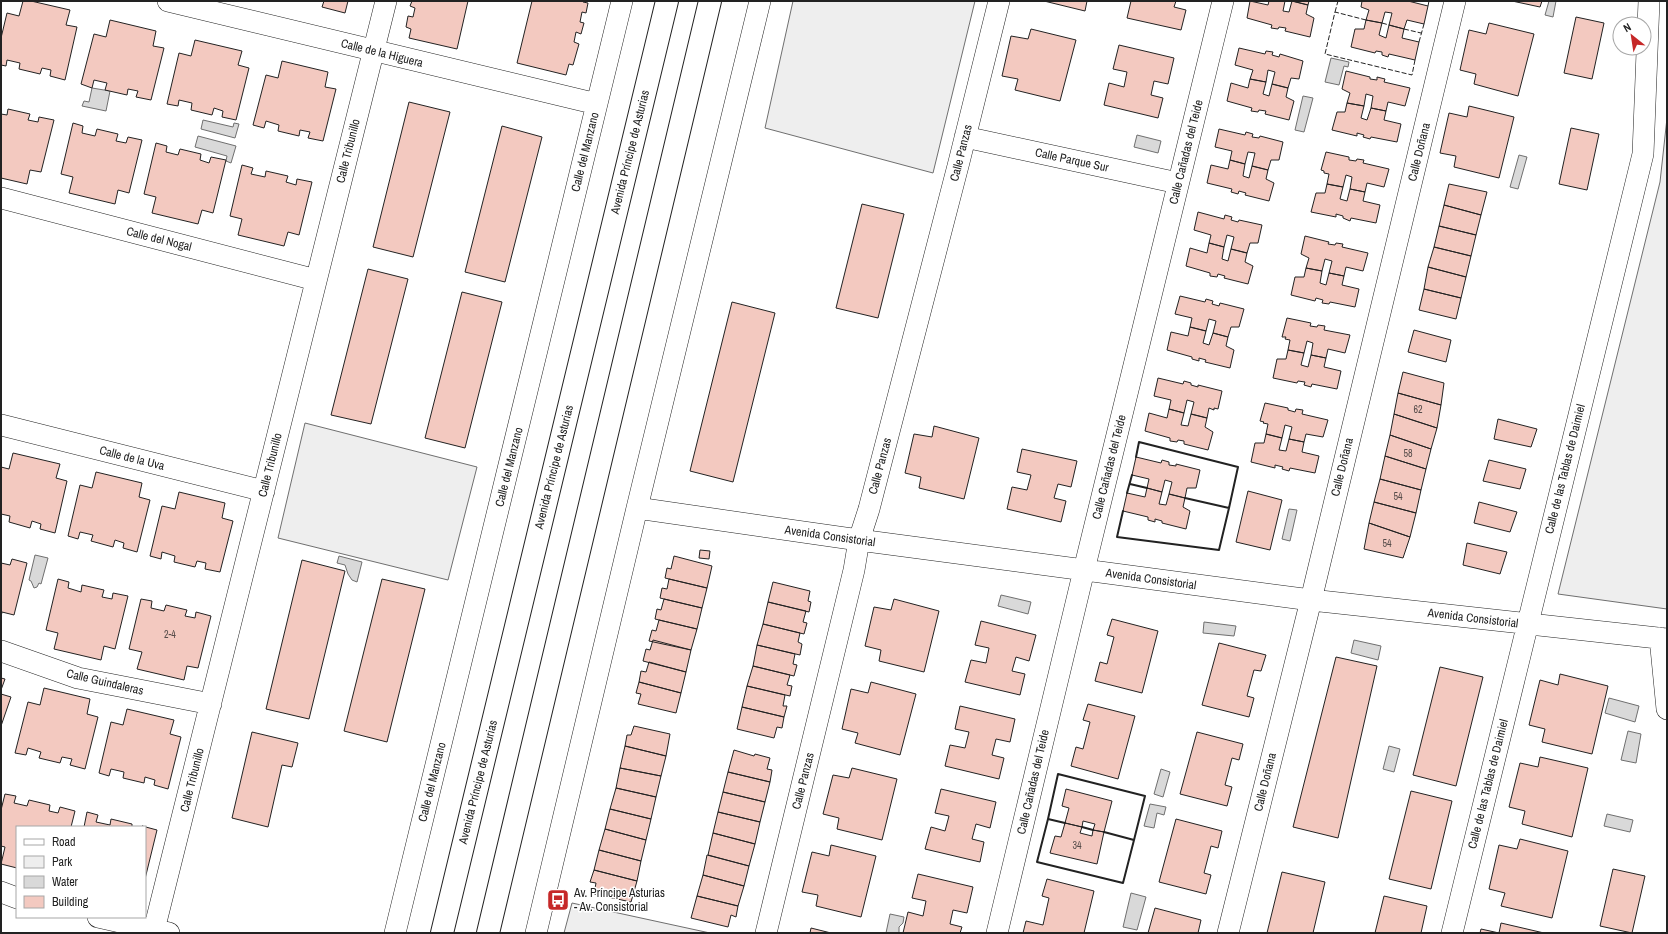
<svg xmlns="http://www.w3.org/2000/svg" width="1668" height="934" font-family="'Archivo Narrow',sans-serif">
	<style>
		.green { fill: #eee; stroke: #6f6f6f }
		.water { fill: #d9d9d9; stroke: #6f6f6f }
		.building { fill: #f3c9c0; stroke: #222 }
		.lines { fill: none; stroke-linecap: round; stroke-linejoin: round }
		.street-casing { stroke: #222; stroke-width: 22 }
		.secondary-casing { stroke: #222; stroke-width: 24 }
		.street { stroke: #fff; stroke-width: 21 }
		.secondary { stroke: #fff; stroke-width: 22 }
		.fence { stroke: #222; stroke-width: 1; stroke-dasharray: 5 2; stroke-linecap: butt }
		.wall { stroke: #222; stroke-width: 2 }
		.labels { text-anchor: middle; stroke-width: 3; stroke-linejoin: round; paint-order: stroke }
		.number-label { font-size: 10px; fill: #564c4a }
		.street-label { font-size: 12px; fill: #222; stroke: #fff }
		.poi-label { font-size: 12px; fill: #222; stroke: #fff; text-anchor: start }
	</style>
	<rect width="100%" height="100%" fill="#fff"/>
	<!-- green -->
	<path class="green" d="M793,1H975L933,173L765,128Z
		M1667,118V609L1558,594L1660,182Z
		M305,423L477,467L448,580L278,538Z
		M572,903L710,933H564Z"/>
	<!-- water -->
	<path class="water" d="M1549,1H1556L1553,17L1545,15Z
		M1331,58L1349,62L1348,67L1344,66L1339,85L1325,82Z
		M92,88L110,91L106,111L82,106L84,101L89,102Z
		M1303,96L1313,98L1304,132L1295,130Z
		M203,120L233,127L234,123L239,124L235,138L201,129Z
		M1137,135L1161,141L1158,153L1134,147Z
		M198,136L236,146L231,163L226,161L227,156L195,147Z
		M1519,155L1527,157L1518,189L1510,187Z
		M1289,509L1297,510L1290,541L1282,539Z
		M35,555L48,558L41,584L39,583L37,587L34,588L31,581L29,580Z
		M339,556L362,562L357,582L352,580L348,574L345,565L337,563Z
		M1001,595L1031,602L1028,614L998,606Z
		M1204,622L1236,626L1234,636L1203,633Z
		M1354,640L1381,646L1378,660L1351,653Z
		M1609,698L1639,706L1635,722L1605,713Z
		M1628,731L1641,734L1636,763L1621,760Z
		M1389,746L1400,749L1394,772L1383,769Z
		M1161,769L1170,772L1163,797L1154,794Z
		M1150,804L1166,807L1164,815L1157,813L1154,828L1144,826Z
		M1607,814L1633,820L1630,832L1604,826Z
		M1131,893L1146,897L1137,930L1123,927Z
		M890,914L904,917L903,923L899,927V933H886Z"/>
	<!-- building -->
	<path class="building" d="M23,1H31L70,10L66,25L77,27L65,80L50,76L51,70L42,68L40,74L19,69L20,63L7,60L6,66L1,65V38L7,13L19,16Z
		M324,1H348L345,13L322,7Z
		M412,1H468L457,49L409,38L411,29L406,27L408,16L413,17L415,8L410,6Z
		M532,1H584L583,2L588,3L586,13L582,12L580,22L584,23L581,34L576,32L574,42L579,44L573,65L569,64L566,75L517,63Z
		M1044,1H1087L1085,11Z
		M1131,1H1176L1174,7L1186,10L1181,30L1127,18Z
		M1250,1L1268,5L1269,1H1285L1283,11L1289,12L1292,1L1308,5L1306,14L1314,18L1310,37L1285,31L1286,28L1279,27L1278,29L1271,28L1272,25L1247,18Z
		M1292,1H1309L1308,5Z
		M1362,1H1408L1428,6L1424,24L1407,20L1404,29L1389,25L1392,13L1385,12L1382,23L1366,20L1369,10L1361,7Z
		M1512,1H1542L1540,7Z
		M1576,17L1604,23L1592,79L1564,73Z
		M110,20L156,31L153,46L164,48L151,100L136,97L138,91L128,89L127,95L105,90L107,83L94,80L92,88L81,84L94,34L106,37Z
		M1366,20L1382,23L1379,35L1386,38L1389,25L1404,29L1402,38L1419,42L1415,60L1389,54L1388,57L1382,55V52L1376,51L1375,53L1351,47L1355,29H1364Z
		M1489,23L1534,34L1518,96L1474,84L1476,74L1460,70L1469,30L1486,34Z
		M1031,29L1076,40L1060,101L1015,90L1018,79L1002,76L1011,36L1028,39Z
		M195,40L242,51L238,65L249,68L236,120L222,117L223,111L214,108L212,115L191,110L192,103L179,100L178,106L167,104L179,53L191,56Z
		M1119,45L1174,58L1168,84L1154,81L1151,95L1163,98L1158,118L1104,105L1109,83L1124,87L1127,72L1113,69Z
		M1239,48L1265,54L1266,51L1273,52L1272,55L1279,57L1280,54L1303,61L1299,79L1291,78L1288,88L1272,84L1275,72L1268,70L1266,82L1250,79L1253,70L1235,65Z
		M282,61L328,72L325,87L336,89L323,141L308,138L310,132L300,130L299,136L278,131L279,125L266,121L264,128L253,125L266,75L278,78Z
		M1346,71L1370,77V79L1377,80V77L1385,79L1384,82L1410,88L1405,106L1388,102L1386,111L1371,108L1373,96L1366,94L1364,106L1347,103L1350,93L1342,89Z
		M1250,79L1266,82L1263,94L1269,96L1272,84L1288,88L1286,97L1294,101L1289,120L1265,114L1266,111L1259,110L1258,112L1251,111L1252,108L1227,101L1231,83L1248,88Z
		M409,102L450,112L413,257L373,247Z
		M1347,103L1364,106L1361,118L1367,120L1371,108L1386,111L1384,120L1401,124L1397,142L1371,137L1370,139L1363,137L1364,135L1357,133V136L1332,130L1337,112H1345Z
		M1469,106L1514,117L1499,178L1454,167L1456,156L1440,153L1449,113L1467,117Z
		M8,109L30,114L28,120L38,122L39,117L54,120L41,172L30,170L27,184L1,178V114L7,115Z
		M73,123L83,126L82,133L95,136L97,129L118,134L116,141L126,143L128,137L142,140L129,193L118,190L115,204L69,193L73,177L61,174Z
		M502,126L542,137L505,282L465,272Z
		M1571,128L1599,134L1587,190L1559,184Z
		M1219,129L1245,135L1246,132L1253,134L1252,137L1259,138L1260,136L1283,142L1279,160H1271L1268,170L1252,166L1255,153L1248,152L1245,164L1230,160L1232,151L1215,147Z
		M156,143L167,146L166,152L178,155L180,149L201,154L200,160L209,163L211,157L226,160L213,213L202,210L198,224L152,213L156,197L144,194Z
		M1326,152L1349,157V160L1356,161L1357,159L1364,160L1363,163L1389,169L1384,187L1367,183L1365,192L1350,189L1352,177L1346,175L1343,187L1327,184L1329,174L1324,173V171L1321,170Z
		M1230,160L1245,164L1243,176L1249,178L1252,166L1268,170L1266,179L1274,183L1269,201L1245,195L1246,193L1239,191L1238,194L1231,192L1232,189L1207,183L1211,165L1228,169Z
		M242,165L253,168L251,174L265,177L266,171L288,176L286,182L296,185L297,179L312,182L299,235L288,232L284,246L238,235L242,219L230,216Z
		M1327,184L1343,187L1340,199L1347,201L1350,189L1365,192L1363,201L1380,205L1376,223L1351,218L1350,221L1343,218V216L1336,214V217L1311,212L1316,193H1325Z
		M1449,184L1487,192L1481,215L1444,205Z
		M862,204L904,214L878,318L836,308Z
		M1444,205L1481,215L1476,235L1439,226Z
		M1198,212L1224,219L1225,215L1232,217L1231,220L1238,222L1239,220L1262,225L1258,243H1250L1247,253L1231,249L1234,237L1227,235L1224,247L1209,243L1211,235L1194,230Z
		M1439,226L1476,235L1471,256L1434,247Z
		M1305,236L1329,242L1328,244L1335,245L1336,243L1343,244L1342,247L1368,253L1363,271L1346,267L1344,276L1329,273L1332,261L1325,259L1322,271L1306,268L1309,258L1301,254Z
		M1209,243L1224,247L1222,259L1228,261L1231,249L1247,253L1245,262L1253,266L1248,284L1224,278L1225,276L1218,274L1217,277L1210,276V273L1186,266L1190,248L1207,253Z
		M1434,247L1471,256L1466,277L1428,267Z
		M1428,267L1466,277L1461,298L1424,289Z
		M1306,268L1322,271L1320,283L1326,285L1329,273L1344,276L1342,285L1359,289L1355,307L1330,302L1329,304L1322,303L1323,300L1316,298L1315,301L1291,295L1295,277H1304Z
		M368,269L408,279L371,424L331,415Z
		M1424,289L1461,298L1456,319L1419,310Z
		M462,292L502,302L465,448L425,438Z
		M1180,296L1205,302L1206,299L1213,301L1212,304L1219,306L1220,303L1244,309L1239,327H1231L1228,337L1213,333L1216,321L1209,319L1206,331L1190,327L1192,318L1175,314Z
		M732,302L775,313L733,482L690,471Z
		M1287,318L1311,323L1310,326L1317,327L1318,325L1325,326L1324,330L1350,335L1345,353L1328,349L1326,358L1311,355L1313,343L1307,341L1304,353L1288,350L1290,340L1285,339L1286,337H1282Z
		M1190,327L1206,331L1203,343L1209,345L1213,333L1228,337L1226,346L1234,350L1230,368L1205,362L1206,360L1199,358V361L1192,359V357L1167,350L1171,332L1188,336Z
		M1414,330L1451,340L1446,362L1408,352Z
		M1288,350L1304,353L1301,365L1308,367L1311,355L1326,358L1324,367L1341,371L1337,389L1312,384L1311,387L1304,385L1305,382L1298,381L1297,383L1273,378L1277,359H1286Z
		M1403,372L1444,383L1441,405L1398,393Z
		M1158,378L1183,384L1184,381L1191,383V385L1198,387V385L1222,391L1218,409L1214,408V410L1209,408L1207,418L1191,414L1194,402L1187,400L1184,413L1169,409L1171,400L1154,396Z
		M1398,393L1441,405L1437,428L1394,414Z
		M1265,403L1288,408V410L1295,412L1296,409L1303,410L1302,414L1328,420L1323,437L1306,434L1304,442L1289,439L1292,427L1285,425L1282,438L1266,434L1268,424L1263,423L1264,422L1260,421Z
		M1169,409L1184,413L1181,425L1188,426L1191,414L1207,418L1205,427L1213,432L1208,450L1184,444V441L1178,440L1177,442L1170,441V438L1145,431L1149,413L1167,418Z
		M1394,414L1437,428L1431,449L1390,435Z
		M1498,419L1537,429L1531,447L1494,439Z
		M934,426L979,438L964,499L919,488L921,477L905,473L914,434L932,437Z
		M1266,434L1282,438L1279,450L1286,451L1289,439L1304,442L1302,452L1319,456L1315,473L1290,468L1289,471L1282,469L1283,467L1275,465V468L1251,462L1255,443H1264Z
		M1390,435L1431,449L1426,469L1385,456Z
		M1022,449L1077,461L1071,487L1058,484L1054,498L1066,501L1061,522L1007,509L1012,487L1027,490L1031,475L1017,472Z
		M13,453L60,464L56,478L67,481L55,533L40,529L41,524L32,521L30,528L9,522L10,516L1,514V467L9,469Z
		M1385,456L1426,469L1421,490L1380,479Z
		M1136,457L1161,463L1162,460L1169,462V465L1176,466V464L1200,470L1196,488H1187L1185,498L1169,494L1172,482L1165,480L1162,492L1147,488L1149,479L1132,475Z
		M1489,460L1526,469L1520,489L1483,481Z
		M96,472L142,483L139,497L150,500L137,552L123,548L124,543L115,540L113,547L91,541L93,535L80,532L78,539L68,536L80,485L92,488Z
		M1380,479L1421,490L1416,513L1374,502Z
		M1147,488L1162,492L1159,504L1166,505L1169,494L1185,498L1183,507L1190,511L1186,529L1162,523V521L1155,519V522L1148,520V517L1123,511L1127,493L1145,497Z
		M1248,491L1282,500L1270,550L1236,542Z
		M179,492L225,503L222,518L233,521L220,572L205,569L206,563L197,561L195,567L174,562L175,556L162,552L161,559L150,556L162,506L175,509Z
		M1374,502L1416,513L1410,537L1369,523Z
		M1479,502L1517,512L1510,532L1474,523Z
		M1369,523L1410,537L1403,558L1364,549Z
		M1467,543L1507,552L1500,574L1463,565Z
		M700,550L710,551L709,559L699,558Z
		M674,556L712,566L707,588L665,578L667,568L671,569Z
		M12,559L27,563L14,615L2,612L1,617V563L10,565Z
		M302,560L345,571L309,719L266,709Z
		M58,579L69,582L68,588L81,592L82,585L104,590L102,597L112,599L113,593L128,596L115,649L104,646L101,660L54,649L58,633L46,630Z
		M382,579L425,589L387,742L344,731Z
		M669,579L707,588L702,608L660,598L662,588L667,589Z
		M773,582L810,591L808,601L811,602L809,612L768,602Z
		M141,599L152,601L151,608L164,611L166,605L187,610L185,616L195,618L196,612L211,616L198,668L187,666L184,680L137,669L142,652L129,649Z
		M664,599L702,608L697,629L655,619L657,609L661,610Z
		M894,599L939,611L924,672L879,661L881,650L865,646L874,607L891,610Z
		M768,602L806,611L803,622L807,623L804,634L763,624Z
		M1112,619L1158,631L1142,693L1095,681L1100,662L1107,664L1114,637L1107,635Z
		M659,620L697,629L691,650L649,641L652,630L656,631Z
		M981,621L1036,635L1029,661L1016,657L1012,671L1025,674L1020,695L965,682L971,660L986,663L989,648L975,645Z
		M763,624L800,633L798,642L802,644L800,655L757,645Z
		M653,640L691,650L686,672L643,661L646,649L650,650Z
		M1219,643L1266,655L1261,671L1254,670L1247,696L1254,698L1249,717L1202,705Z
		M757,645L795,654L793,664L797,665L794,676L753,666Z
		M1336,657L1377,666L1338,838L1293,827Z
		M649,662L686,672L681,693L639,682L641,671L646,672Z
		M753,666L790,675L787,685L792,686L790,696L747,686Z
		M1440,667L1483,677L1456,786L1413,775Z
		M1560,674L1608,686L1592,754L1542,742L1545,729L1529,725L1540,680L1558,685Z
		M1,678L5,679L1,690Z
		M639,682L681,693L676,713L638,704L641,694L636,693Z
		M871,682L916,694L900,755L855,743L858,733L842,729L851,689L868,693Z
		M747,686L785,695L783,706H787L784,717L742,707Z
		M44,688L90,699L87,714L98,717L85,769L70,765L72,759L62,757L60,763L39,758L41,752L28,748L26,755L15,753L28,702L40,705Z
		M1,694L11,697L1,726Z
		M1088,704L1135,716L1118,779L1071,766L1076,747L1083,749L1090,722L1083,720Z
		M960,706L1015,719L1010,742L996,739L992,755L1004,758L999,779L945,766L950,745L965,748L969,732L955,729Z
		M742,707L784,717L782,728L777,727L774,738L737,729Z
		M127,709L174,720L170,734L181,737L168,789L154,785L155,780L145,777L144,783L123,778L124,772L111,769L109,776L99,773L111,722L123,725Z
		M634,726L670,734L666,756L625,746L627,735H631Z
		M252,732L298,743L292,767L282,765L268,827L232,818Z
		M1197,732L1243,744L1239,760L1232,758L1225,785L1232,787L1227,806L1180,794Z
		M625,746L666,756L661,776L620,768Z
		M734,750L754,756L755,754L770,758L767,769L772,770L770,782L728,772Z
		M1540,757L1588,768L1572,837L1522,824L1525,811L1509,807L1520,763L1538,767Z
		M620,768L661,776L656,797L616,788Z
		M852,768L897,779L882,840L837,829L839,818L823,814L833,775L849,778Z
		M728,772L770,782L765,802L723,792Z
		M616,788L656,797L651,819L610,809Z
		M941,789L996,802L990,828L976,824L972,839L984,842L980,862L925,849L931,827L945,831L949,816L935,813Z
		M1066,789L1112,801L1104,832L1093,830L1095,824L1083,821L1082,827L1065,823L1069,808L1062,806Z
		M1411,791L1452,801L1431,889L1389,879Z
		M723,792L765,802L760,822L718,812Z
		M5,794L16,796L14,803L27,806L29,800L50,805L49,811L58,813L60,807L75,811L71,827H17V868L1,864L5,847L1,846V810Z
		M610,809L651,819L646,840L605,829Z
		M87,812L98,815L96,822L110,825L111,819L132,824V827H84Z
		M718,812L760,822L755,844L713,833Z
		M1176,819L1222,831L1218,848L1211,846L1204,873L1211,875L1206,894L1159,882Z
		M1065,823L1082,827L1080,833L1092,836L1093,830L1104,832L1097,864L1050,853L1055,836L1061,837Z
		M142,826L157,830L145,879V827Z
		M605,829L646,840L641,861L599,850Z
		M713,833L755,844L749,866L708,855Z
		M1520,839L1568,851L1552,918L1501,906L1505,893L1489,889L1499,845L1517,849Z
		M831,845L876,856L861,917L816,906L818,895L802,892L812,852L829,856Z
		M599,850L641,861L637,881L594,870Z
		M707,855L749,866L744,886L703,875Z
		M1613,869L1645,876L1632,933L1600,926Z
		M594,870L637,881L631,902L594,894L596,883L590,882Z
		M1282,872L1325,882L1313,933H1267Z
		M918,874L973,887L967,913L953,910L950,924L962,927L960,933H903L908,912L923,916L926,901L912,898Z
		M703,875L744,886L738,906L697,896Z
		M1047,879L1094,891L1084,933H1023L1026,921L1043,925L1049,898L1042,896Z
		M697,896L738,906L736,917L731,915L728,927L691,918Z
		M1384,896L1427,906L1421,933H1375Z
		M1155,908L1201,920L1198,933H1148Z
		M1501,923L1544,933H1480L1481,929L1499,933Z
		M811,928L831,933H810Z"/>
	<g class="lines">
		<!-- street casing -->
		<g class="street-casing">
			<path id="street" d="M168,1L597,104
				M965,137L1178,183
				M1,198L316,280
				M1,425L264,491
				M637,508L859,540L1311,600L1667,639
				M1660,638L1667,709
				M1,651L78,678L211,704
				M1,892L17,898
				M98,917L169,933
				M154,930L386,1
				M395,933L622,1
				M536,933L637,508L760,1
				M766,933L854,570L859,540L869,509L959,162L999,1
				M997,933L1084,570L1223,1
				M1228,933L1311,600L1455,1
				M1452,933L1643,154L1649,1"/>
		</g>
		<!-- secondary casing -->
		<g class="secondary-casing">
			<path id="secondary" d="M442,933L667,1
				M488,933L710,1"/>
		</g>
		<!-- street -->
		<use href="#street" class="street"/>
		<!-- secondary -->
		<use href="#secondary" class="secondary"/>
		<!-- fence -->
		<path class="fence" d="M1428,6L1429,1
			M1335,12L1338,1
			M1366,20L1335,12L1325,54L1412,75L1415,60
			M1382,23L1389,25
			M1404,29L1421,33
			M1419,42L1424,24"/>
		<!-- wall -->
		<path class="wall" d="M1136,457L1139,442L1238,467L1229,508
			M1130,484L1147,488
			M1127,493L1132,475
			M1123,511L1117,537L1219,550L1229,508L1185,498
			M1048,819L1058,774L1145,796L1134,840
			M1065,823L1048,819L1037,862L1123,883L1134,840L1104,832
			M1082,827L1093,830"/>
	</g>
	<!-- icons -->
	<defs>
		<g id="bus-square" transform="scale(1.15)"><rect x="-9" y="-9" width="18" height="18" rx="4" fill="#c62828" stroke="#fff"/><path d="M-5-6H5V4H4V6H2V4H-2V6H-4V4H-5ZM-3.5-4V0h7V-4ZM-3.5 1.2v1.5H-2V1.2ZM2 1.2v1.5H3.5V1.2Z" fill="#fff"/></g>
	</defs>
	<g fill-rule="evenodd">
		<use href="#bus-square" x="558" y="900"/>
	</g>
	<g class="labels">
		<!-- number labels -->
		<g class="number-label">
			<text x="1418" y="413">62</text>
			<text x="1408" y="457">58</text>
			<text x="1398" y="500">54</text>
			<text x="1387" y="547">54</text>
			<text x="170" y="638">2-4</text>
			<text x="1077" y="849">34</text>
		</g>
		<!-- street labels -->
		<g class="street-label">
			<text transform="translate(382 53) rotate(14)" y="4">Calle de la Higuera</text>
			<text transform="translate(348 151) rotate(-76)" y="4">Calle Tribunillo</text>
			<text transform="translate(585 152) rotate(-76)" y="4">Calle del Manzano</text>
			<text transform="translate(630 152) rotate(-76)" y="4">Avenida Príncipe de Asturias</text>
			<text transform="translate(1186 152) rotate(-76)" y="4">Calle Cañadas del Teide</text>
			<text transform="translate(1419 152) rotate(-76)" y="4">Calle Doñana</text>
			<text transform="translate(961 153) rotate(-76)" y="4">Calle Panzas</text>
			<text transform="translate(1072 160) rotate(12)" y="4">Calle Parque Sur</text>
			<text transform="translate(159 239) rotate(14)" y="4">Calle del Nogal</text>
			<text transform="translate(132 458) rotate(14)" y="4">Calle de la Uva</text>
			<text transform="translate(270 465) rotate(-76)" y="4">Calle Tribunillo</text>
			<text transform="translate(880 466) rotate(-75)" y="4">Calle Panzas</text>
			<text transform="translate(509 467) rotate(-76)" y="4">Calle del Manzano</text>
			<text transform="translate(554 467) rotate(-76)" y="4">Avenida Príncipe de Asturias</text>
			<text transform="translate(1109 467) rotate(-76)" y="4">Calle Cañadas del Teide</text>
			<text transform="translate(1342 467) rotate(-76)" y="4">Calle Doñana</text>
			<text transform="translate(1565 469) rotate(-76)" y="4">Calle de las Tablas de Daimiel</text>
			<text transform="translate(830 536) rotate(8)" y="4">Avenida Consistorial</text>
			<text transform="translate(1151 579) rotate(8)" y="4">Avenida Consistorial</text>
			<text transform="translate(1473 618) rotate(7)" y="4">Avenida Consistorial</text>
			<text transform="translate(105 682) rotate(13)" y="4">Calle Guindaleras</text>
			<text transform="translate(192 780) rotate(-76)" y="4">Calle Tribunillo</text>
			<text transform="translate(803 781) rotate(-76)" y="4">Calle Panzas</text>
			<text transform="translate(432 782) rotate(-76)" y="4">Calle del Manzano</text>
			<text transform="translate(478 782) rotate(-76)" y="4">Avenida Príncipe de Asturias</text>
			<text transform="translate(1033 782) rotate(-77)" y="4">Calle Cañadas del Teide</text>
			<text transform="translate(1265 782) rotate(-76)" y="4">Calle Doñana</text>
			<text transform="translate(1488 784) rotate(-76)" y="4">Calle de las Tablas de Daimiel</text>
		</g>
		<!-- poi labels -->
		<g class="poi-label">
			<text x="574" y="897">Av. Príncipe Asturias<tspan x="574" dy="14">- Av. Consistorial</tspan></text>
		</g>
	</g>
	<!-- border -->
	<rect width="1668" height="934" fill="none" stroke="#222222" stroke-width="4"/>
	<!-- legend -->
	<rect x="16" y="826" width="130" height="92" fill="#ffffff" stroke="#a7a7a7"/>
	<rect x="24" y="839" width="20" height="6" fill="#ffffff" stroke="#a7a7a7"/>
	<text x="52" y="846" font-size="12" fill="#222222">Road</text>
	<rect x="24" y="856" width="20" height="12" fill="#eeeeee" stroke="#a7a7a7"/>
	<text x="52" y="866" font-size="12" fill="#222222">Park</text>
	<rect x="24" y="876" width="20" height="12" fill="#d9d9d9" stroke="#a7a7a7"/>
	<text x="52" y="886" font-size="12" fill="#222222">Water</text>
	<rect x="24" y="896" width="20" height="12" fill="#f3c9c0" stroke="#a7a7a7"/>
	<text x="52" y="906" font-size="12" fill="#222222">Building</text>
	<!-- north arrow -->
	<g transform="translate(1632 36) rotate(330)"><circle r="19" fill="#ffffff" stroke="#a7a7a7"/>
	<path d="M0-3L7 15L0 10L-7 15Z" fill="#c62828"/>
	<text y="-6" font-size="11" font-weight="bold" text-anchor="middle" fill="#222222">N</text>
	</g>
</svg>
